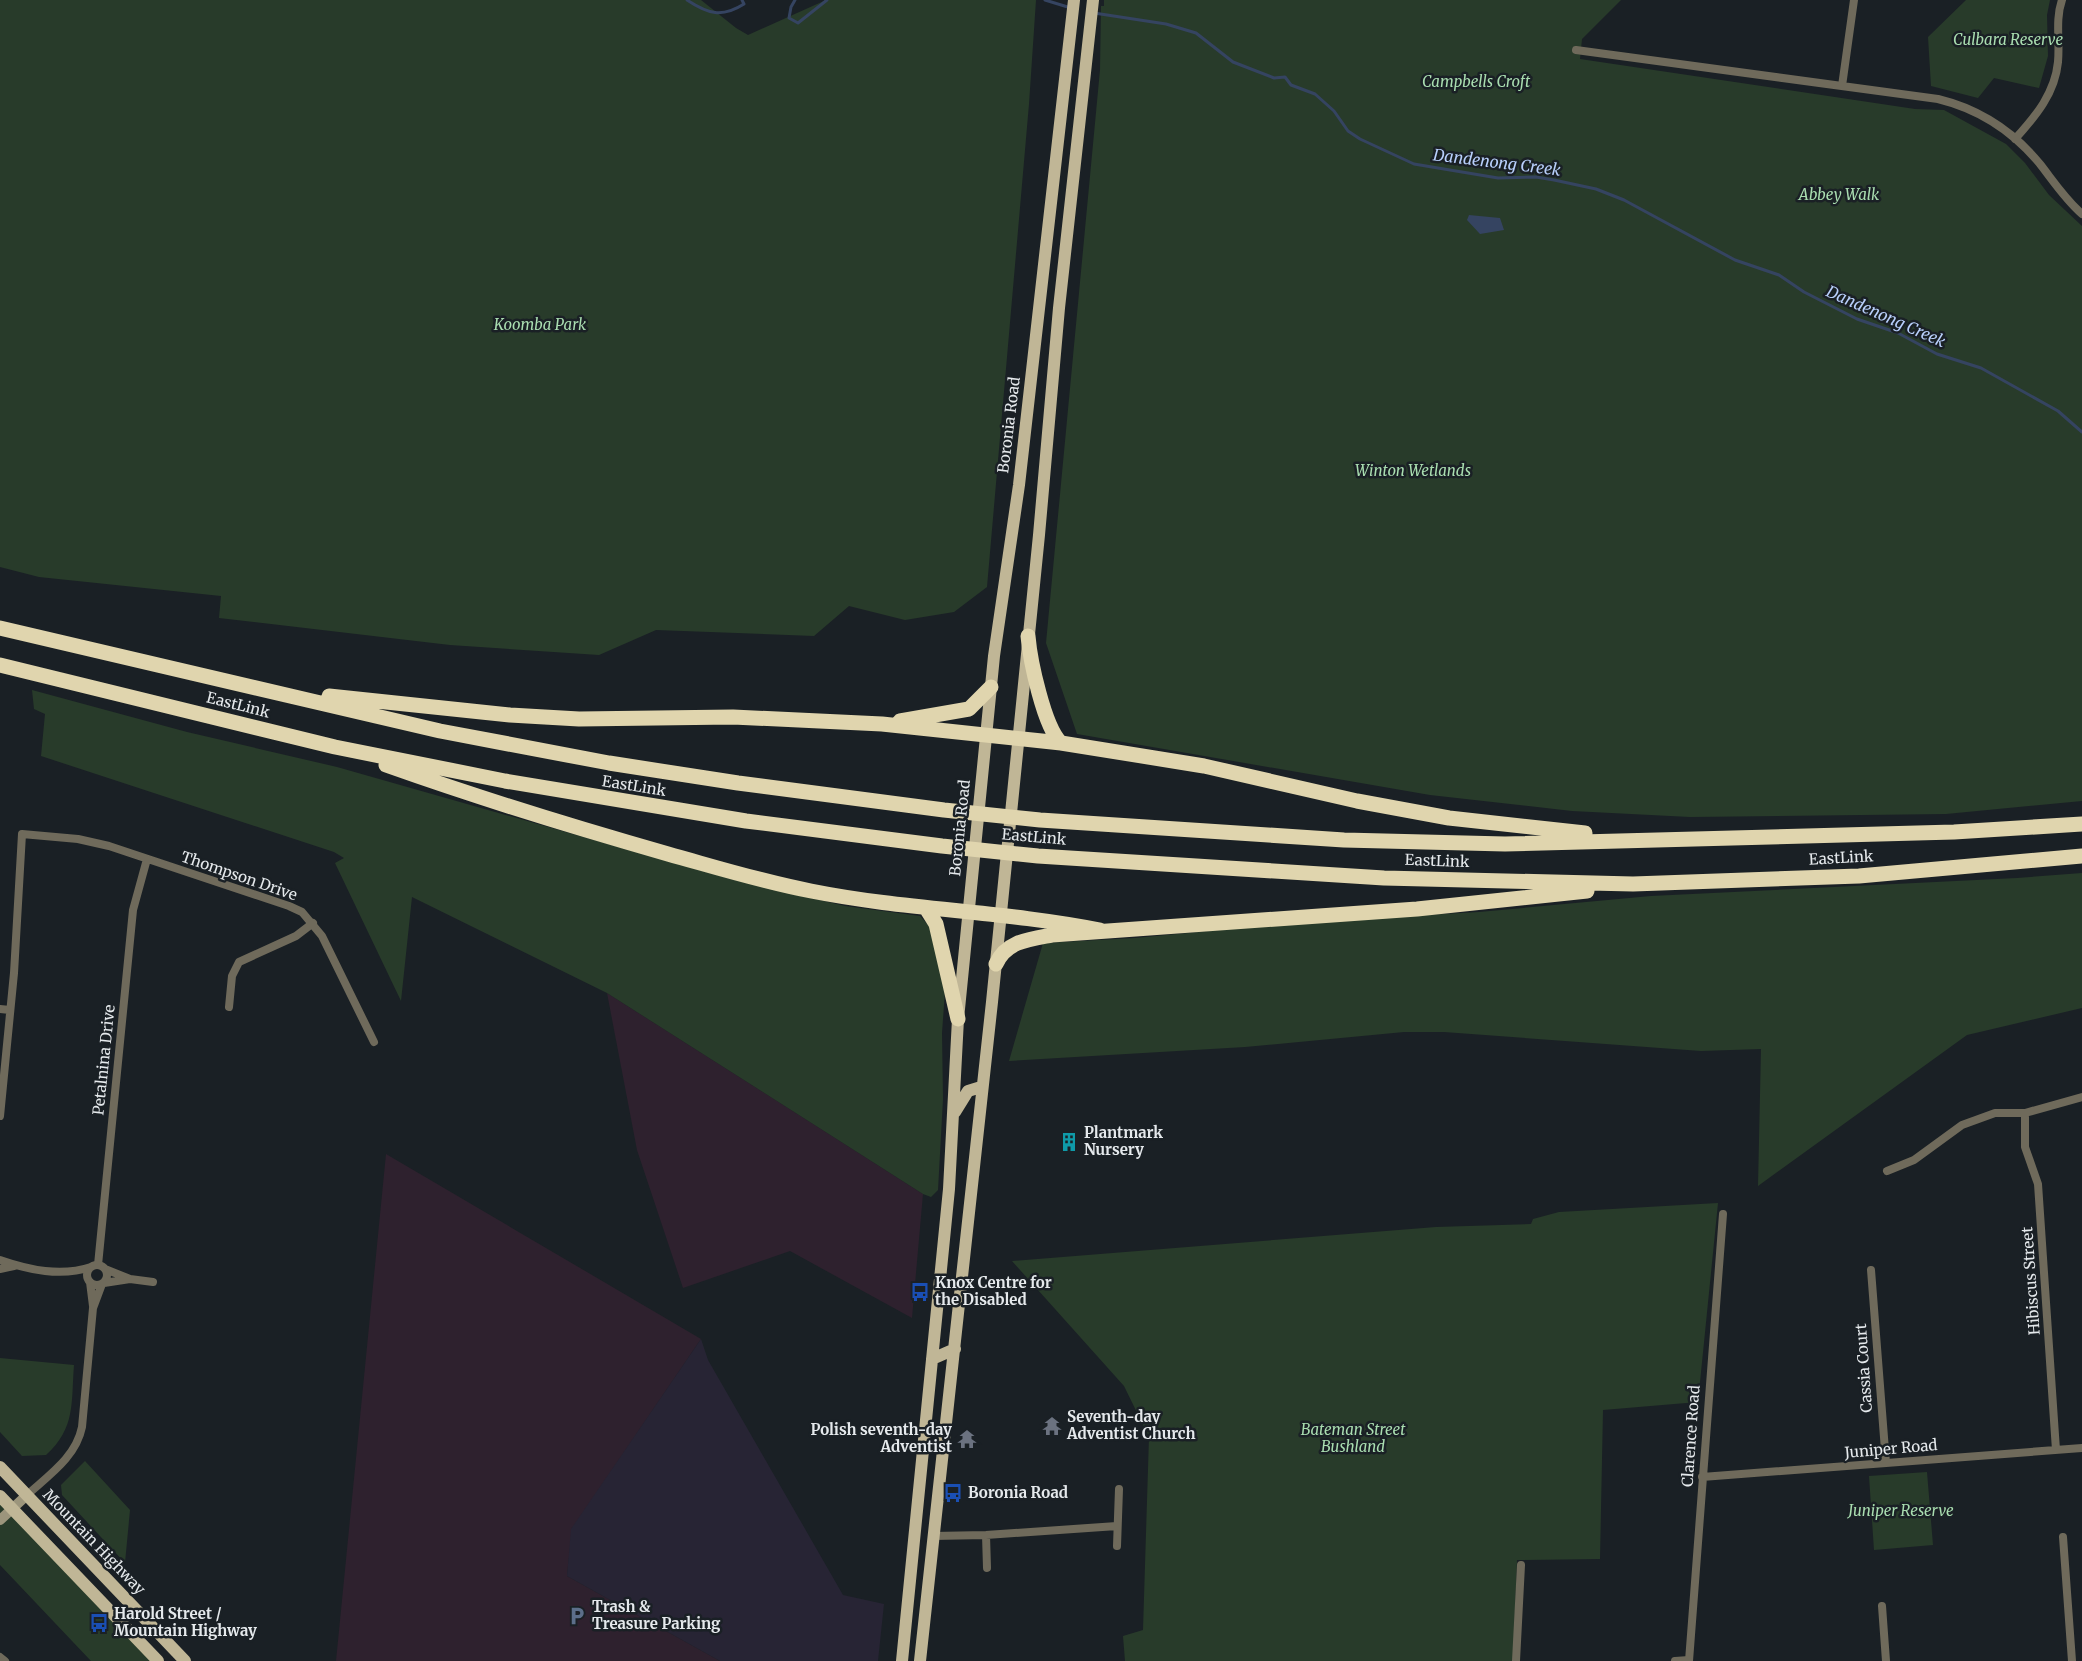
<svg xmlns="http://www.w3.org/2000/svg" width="2082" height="1661" font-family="Merriweather,serif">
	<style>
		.commercial { fill: #2e212e }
		.industrial { fill: #272434 }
		.green { fill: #283b2a }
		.water { fill: #354461 }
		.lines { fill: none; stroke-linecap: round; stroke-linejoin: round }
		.stream { stroke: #354461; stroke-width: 3 }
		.street { stroke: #6f6a5b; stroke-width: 8 }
		.secondary { stroke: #9c957c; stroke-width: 10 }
		.primary { stroke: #c0b696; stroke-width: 12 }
		.highway { stroke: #e0d5ae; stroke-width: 15 }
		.labels { text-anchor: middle; stroke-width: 5; stroke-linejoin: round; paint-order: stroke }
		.park-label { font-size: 15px; font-style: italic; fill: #a9ddb0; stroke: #1a2025 }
		.street-label { font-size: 15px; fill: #e5e9ec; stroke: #1a2025 }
		.poi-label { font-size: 15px; font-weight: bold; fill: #e5e9ec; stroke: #1a2025; text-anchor: start }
		.water-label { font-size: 16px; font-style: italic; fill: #b8cffb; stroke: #1a2025 }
	</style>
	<rect width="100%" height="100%" fill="#1a2025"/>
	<!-- commercial -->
	<path class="commercial" d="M607,993L923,1194L912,1318L790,1251L683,1288L637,1150Z
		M386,1154L701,1339L572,1529L567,1576L720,1661H336Z"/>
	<!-- industrial -->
	<path class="industrial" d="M701,1339L708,1360L843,1595L884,1604L878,1661H720L567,1576L571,1529Z"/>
	<!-- green -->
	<path class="green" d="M0,0H701L736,28L748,35L826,0H1036L1029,104L987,587L954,612L905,620L849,606L814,636L656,630L599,655L450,645L219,618L221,596L39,577L0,567Z
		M1104,0H1621L1582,39L1580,59L1915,109L1944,110L2006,144L2025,163L2049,195L2082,226V801L1946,814L1690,817L1572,811L1430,795L1077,734L1046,643L1100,70L1101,6H1104Z
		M1966,0H2050L2047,15L2048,56L2039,88L1994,78L1978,98L1931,86L1928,37Z
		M32,690L187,732L337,767L731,879L845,906L920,916L930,927L945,991L942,1033L943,1099L938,1190L931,1197L923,1194L607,993L412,897L401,1001L335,863L344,858L334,852L41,756L45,714L34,709Z
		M2082,873V1008L1967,1035L1758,1186L1761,1049L1701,1051L1444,1032H1404L1245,1047L1009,1061L1043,943L1135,938L1314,921L1479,912L1651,896L2017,878Z
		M1718,1203L1698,1402L1603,1410L1600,1559L1517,1560L1513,1661H1125L1123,1636L1143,1630L1149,1437L1124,1386L1012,1261L1436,1227L1531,1224L1533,1219L1559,1212Z
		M0,1358L74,1365C71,1402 76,1428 46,1455L22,1456L0,1432Z
		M85,1461L130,1510L125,1563L62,1495L61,1485Z
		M1927,1472L1933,1545L1874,1550L1869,1476Z
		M0,1496L158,1661H91L0,1565Z"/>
	<!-- water -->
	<path class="water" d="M1469,215L1500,218L1504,230L1480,234L1467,220Z"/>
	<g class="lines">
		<!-- stream -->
		<path class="stream" d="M687,0C708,14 722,18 744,4L742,0
			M795,0L791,7L789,18L798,23L827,0
			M1045,0L1071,8
			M1094,13L1166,24L1196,33L1233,62L1274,78L1285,77L1291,85L1315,94L1334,111L1348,131L1360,139L1414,164L1498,178L1536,177L1554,180L1596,189L1624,200L1735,260L1779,275L1804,292L1857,319L1898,333L1937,354L1981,368L2058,411L2082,432"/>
		<!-- street -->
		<path class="street" d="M1576,50L1938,99C1979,109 2013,131 2040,164C2054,182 2065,199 2082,214
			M1842,86L1854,0
			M2015,139C2036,116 2055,93 2058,62C2060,41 2055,20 2062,0
			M229,1007L232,976L239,962L296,936L313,923
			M0,1009L10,1010
			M2025,1113V1147L2038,1184L2056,1450
			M0,1116L14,973L22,834L78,839L109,846L289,906L302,912L322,936L374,1042
			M1887,1171L1914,1160L1962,1125L1995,1113H2025L2082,1097
			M0,1260C29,1270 61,1277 91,1267
			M87 1275a10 10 0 1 1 20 0a10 10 0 1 1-20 0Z
			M98,1265L133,910L147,859
			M0,1269L14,1266
			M105,1269L130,1279L153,1282
			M1871,1270L1886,1463
			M90,1282L93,1306
			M104,1283L130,1279
			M1702,1477L2082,1448
			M27,1495C49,1475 76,1457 82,1427L93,1308L102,1284
			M986,1535L987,1568
			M933,1536L986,1535L1117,1526
			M2063,1537L2072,1661
			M1117,1546L1119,1489
			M1882,1606L1886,1661
			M0,1657L5,1661
			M1516,1661L1521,1565
			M1675,1661L1689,1660
			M1689,1661L1723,1214"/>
		<!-- secondary -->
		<path class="secondary" d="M0,1520L27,1495"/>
		<!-- primary -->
		<path class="primary" d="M955,1112L968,1091L981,1087
			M932,1359L955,1349
			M0,1467L185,1661
			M0,1496L158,1661
			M902,1661L949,1189L958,1019L994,656L1019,485L1074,0
			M920,1661L992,1002L1039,535L1059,308L1093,0"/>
		<!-- highway -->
		<path class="highway" d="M0,628L440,731L609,763L738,783L944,810L1040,820L1344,840L1505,844L1954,832L2082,824
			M1028,636C1030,660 1044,727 1061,743
			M0,665L335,747L505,781L746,821L942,846L1038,856L1384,878L1633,884L1859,876L2082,856
			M329,696L510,715L579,719L733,717L882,724L1061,743L1204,766L1357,801L1449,818L1585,833
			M900,721L969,709L991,687
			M386,765C479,798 573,827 668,854C715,867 763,882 811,891C906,910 1004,911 1100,930
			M926,908L936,924L958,1019
			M996,964C1006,941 1030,939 1052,935L1417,909L1587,891"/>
	</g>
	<!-- icons -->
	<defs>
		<g id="building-bare" transform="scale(1.5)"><path d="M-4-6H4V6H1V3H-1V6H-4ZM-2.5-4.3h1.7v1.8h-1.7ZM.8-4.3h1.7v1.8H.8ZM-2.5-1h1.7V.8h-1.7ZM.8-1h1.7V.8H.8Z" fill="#0f9aa8" stroke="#1a2025" stroke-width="2.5" paint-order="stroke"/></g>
		<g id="bus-bare" transform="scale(1.5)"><path d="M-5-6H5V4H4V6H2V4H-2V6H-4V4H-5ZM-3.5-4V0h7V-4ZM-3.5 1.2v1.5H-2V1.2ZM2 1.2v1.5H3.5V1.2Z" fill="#1a4fb4" stroke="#1a2025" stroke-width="2.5" paint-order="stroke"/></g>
		<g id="temple-bare" transform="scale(1.5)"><path d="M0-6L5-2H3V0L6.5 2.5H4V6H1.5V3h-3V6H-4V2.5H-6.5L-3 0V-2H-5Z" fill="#6b7280" stroke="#1a2025" stroke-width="2.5" paint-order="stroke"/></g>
		<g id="parking-bare" transform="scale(1.5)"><path d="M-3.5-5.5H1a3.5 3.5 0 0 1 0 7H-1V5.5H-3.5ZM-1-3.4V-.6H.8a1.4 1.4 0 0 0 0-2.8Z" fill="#5c6f8a" stroke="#1a2025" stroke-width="2.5" paint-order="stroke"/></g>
	</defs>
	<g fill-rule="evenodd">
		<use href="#building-bare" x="1069" y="1142"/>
		<use href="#bus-bare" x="920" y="1292"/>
		<use href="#temple-bare" x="1052" y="1426"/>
		<use href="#temple-bare" x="967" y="1439"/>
		<use href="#bus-bare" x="953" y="1493"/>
		<use href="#parking-bare" x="577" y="1616"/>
		<use href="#bus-bare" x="99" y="1623"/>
	</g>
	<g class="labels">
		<!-- park labels -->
		<g class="park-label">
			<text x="2008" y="45">Culbara Reserve</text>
			<text x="1476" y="87">Campbells Croft</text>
			<text x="1839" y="200">Abbey Walk</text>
			<text x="540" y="330">Koomba Park</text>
			<text x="1413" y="476">Winton Wetlands</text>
			<text x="1353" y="1435">Bateman Street<tspan x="1353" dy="17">Bushland</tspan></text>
			<text x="1901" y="1516">Juniper Reserve</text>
		</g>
		<!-- street labels -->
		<g class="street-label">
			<text transform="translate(1009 425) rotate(-83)" y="5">Boronia Road</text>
			<text transform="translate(238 705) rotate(14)" y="5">EastLink</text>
			<text transform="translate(634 786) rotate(9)" y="5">EastLink</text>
			<text transform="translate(960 828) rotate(-84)" y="5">Boronia Road</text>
			<text transform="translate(1034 837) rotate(5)" y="5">EastLink</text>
			<text transform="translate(1841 858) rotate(-3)" y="5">EastLink</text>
			<text transform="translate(1437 861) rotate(2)" y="5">EastLink</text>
			<text transform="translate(239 876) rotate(19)" y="5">Thompson Drive</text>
			<text transform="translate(104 1060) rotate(-84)" y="5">Petalnina Drive</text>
			<text transform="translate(2031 1281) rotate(-94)" y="5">Hibiscus Street</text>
			<text transform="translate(1864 1368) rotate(-94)" y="5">Cassia Court</text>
			<text transform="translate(1691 1436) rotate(-86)" y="5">Clarence Road</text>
			<text transform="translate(1891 1449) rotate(-5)" y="5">Juniper Road</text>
			<text transform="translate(94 1542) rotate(46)" y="5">Mountain Highway</text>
		</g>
		<!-- poi labels -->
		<g class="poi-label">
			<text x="1084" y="1138">Plantmark<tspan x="1084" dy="17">Nursery</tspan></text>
			<text x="935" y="1288">Knox Centre for<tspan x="935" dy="17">the Disabled</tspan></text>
			<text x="1067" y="1422">Seventh-day<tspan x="1067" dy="17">Adventist Church</tspan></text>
			<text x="952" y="1435" text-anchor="end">Polish seventh-day<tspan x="952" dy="17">Adventist</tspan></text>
			<text x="968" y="1498">Boronia Road</text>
			<text x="592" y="1612">Trash &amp;<tspan x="592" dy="17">Treasure Parking</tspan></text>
			<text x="114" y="1619">Harold Street /<tspan x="114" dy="17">Mountain Highway</tspan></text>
		</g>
		<!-- water labels -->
		<g class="water-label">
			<text transform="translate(1497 162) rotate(7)" y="6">Dandenong Creek</text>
			<text transform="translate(1886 316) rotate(24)" y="6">Dandenong Creek</text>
		</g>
	</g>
</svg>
